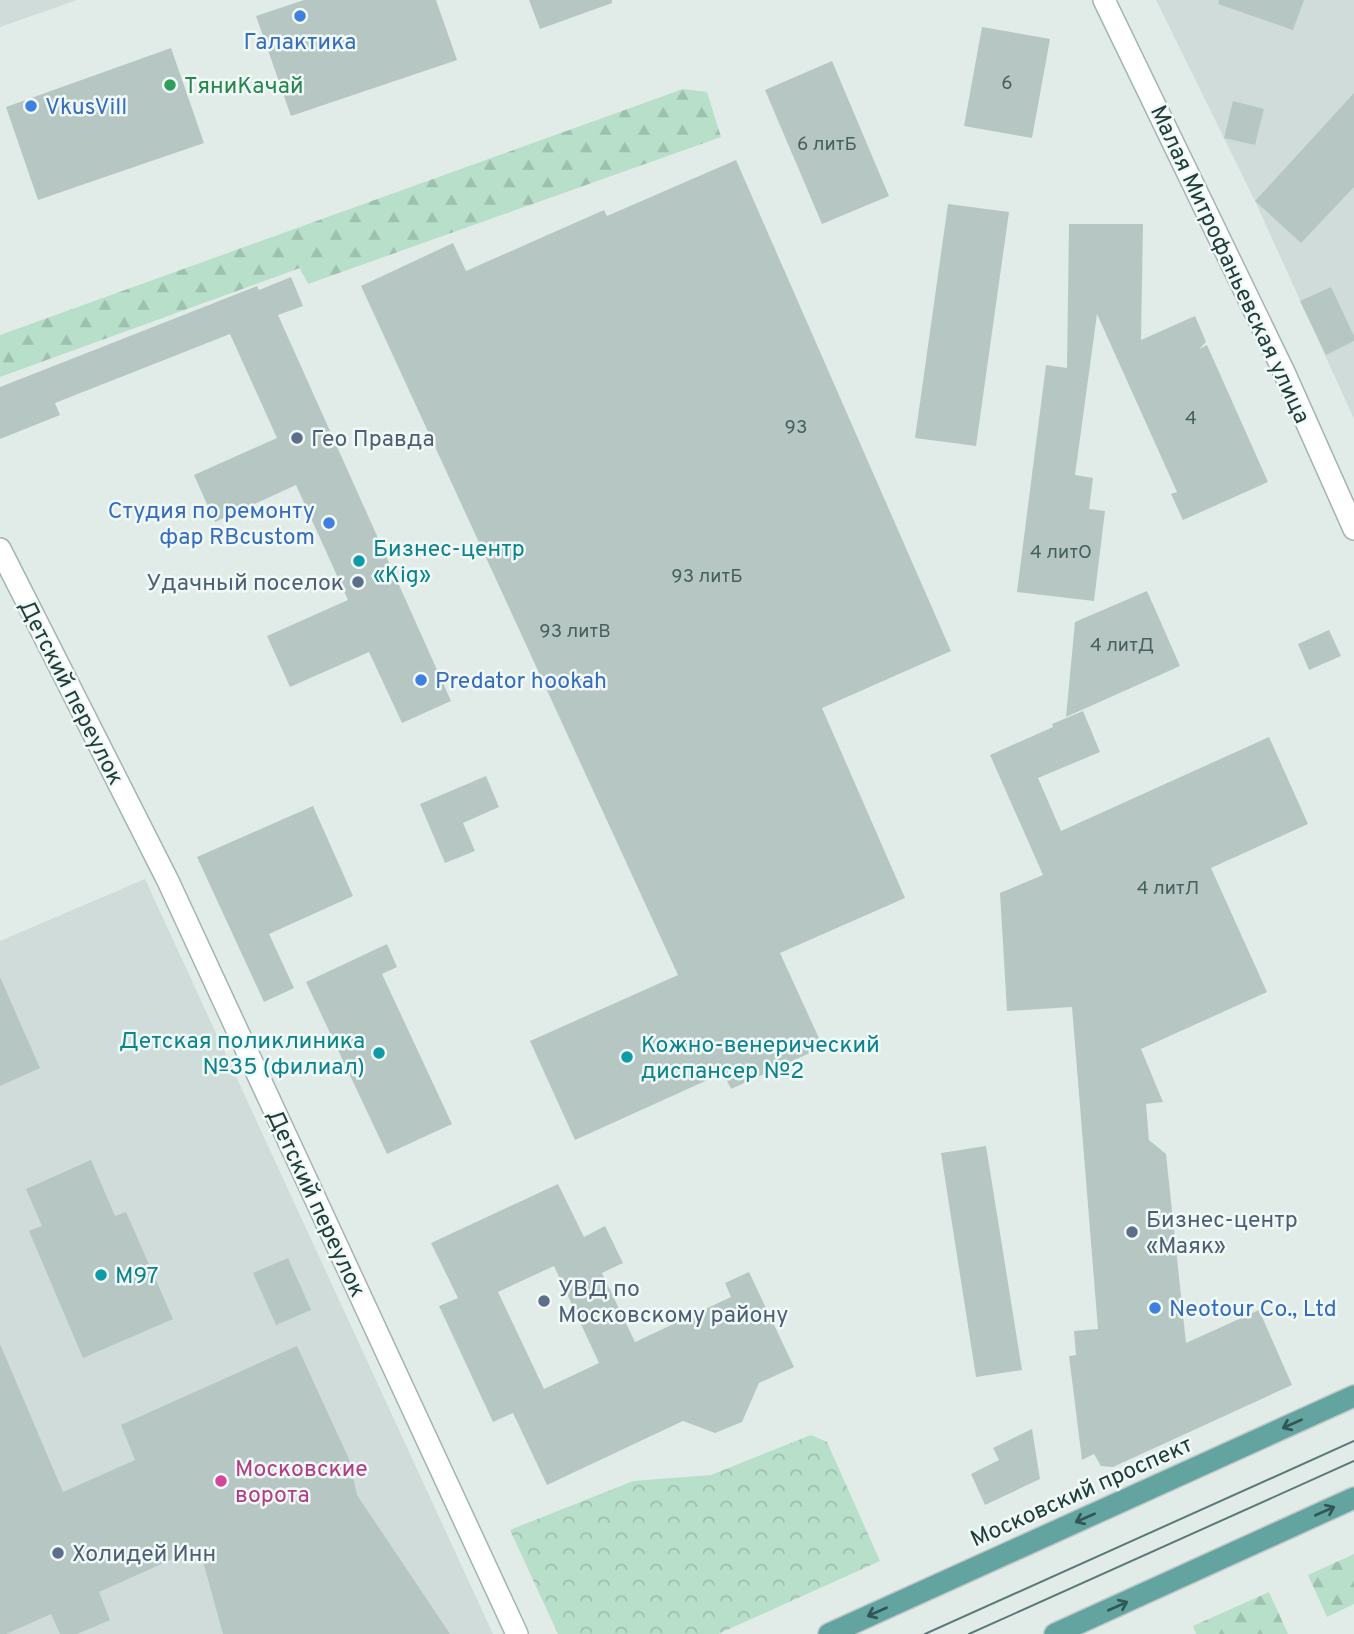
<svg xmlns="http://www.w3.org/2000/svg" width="1354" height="1634" font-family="Overpass,sans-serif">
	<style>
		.built { fill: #cfdcd9 }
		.forest { fill: url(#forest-firs) }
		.park { fill: url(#park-crowns) }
		.building { fill: #b6c7c3; fill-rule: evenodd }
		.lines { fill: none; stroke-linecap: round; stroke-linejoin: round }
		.minor-casing { stroke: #a3b4b2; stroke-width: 24 }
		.tertiary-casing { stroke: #a3b4b2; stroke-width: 24 }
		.primary-casing { stroke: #c1c9c8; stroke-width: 24 }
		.minor { stroke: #fff; stroke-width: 21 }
		.tertiary { stroke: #fff; stroke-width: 21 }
		.primary { stroke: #63a4a1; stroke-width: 21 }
		.tram { stroke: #5a7977; stroke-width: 2 }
		.oneway { stroke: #315855 }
		.shop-dot { fill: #3f7fe0; stroke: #f1f9f6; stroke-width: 2.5 }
		.leisure-dot { fill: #2e9e5b; stroke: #f1f9f6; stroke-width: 2.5 }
		.service-dot { fill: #5c6f8a; stroke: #f1f9f6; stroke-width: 2.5 }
		.culture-dot { fill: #0f9aa8; stroke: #f1f9f6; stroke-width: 2.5 }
		.hotel-dot { fill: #d1479c; stroke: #f1f9f6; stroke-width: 2.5 }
		.labels { text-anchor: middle; stroke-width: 5; stroke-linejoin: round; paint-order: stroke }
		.number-label { font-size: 19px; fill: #46605e }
		.shop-label { font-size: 23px; fill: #366cbe; stroke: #f1f9f6; text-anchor: start }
		.leisure-label { font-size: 23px; fill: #27864d; stroke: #f1f9f6; text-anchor: start }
		.street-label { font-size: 23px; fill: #203e3c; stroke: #f1f9f6 }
		.service-label { font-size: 23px; fill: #4e5e75; stroke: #f1f9f6; text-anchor: start }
		.culture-label { font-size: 23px; fill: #0d838f; stroke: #f1f9f6; text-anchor: start }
		.hotel-label { font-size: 23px; fill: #b23c85; stroke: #f1f9f6; text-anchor: start }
	</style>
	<defs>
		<pattern id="forest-firs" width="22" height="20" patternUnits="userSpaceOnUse" patternTransform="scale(1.75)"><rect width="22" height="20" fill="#b8dfca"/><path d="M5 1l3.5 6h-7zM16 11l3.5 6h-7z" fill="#9ec0ae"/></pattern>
		<pattern id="park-crowns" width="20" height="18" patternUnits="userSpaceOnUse" patternTransform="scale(1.75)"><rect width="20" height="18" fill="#b8dfca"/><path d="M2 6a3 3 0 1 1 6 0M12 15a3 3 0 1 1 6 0" fill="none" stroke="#9ec0ae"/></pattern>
	</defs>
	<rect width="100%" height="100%" fill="#e1ece9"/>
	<!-- built -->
	<path class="built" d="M0,0H77L0,27Z
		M1156,0H1354V419L1255,201Z
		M145,879L493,1634H0V941Z"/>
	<!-- forest -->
	<path class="forest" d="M683,89L707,92L721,137L308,284L300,268L0,377V335Z
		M1354,1554V1604L1327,1617L1308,1575Z
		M1269,1592L1288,1634H1196L1193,1626Z"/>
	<!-- park -->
	<path class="park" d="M811,1435L827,1442L880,1561L718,1634H558L510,1530L633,1481L711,1475Z"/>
	<!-- building -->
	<path class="building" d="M304,0H436L457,60L291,116L256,16Z
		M529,0H612V3L540,29Z
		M1219,0H1304L1293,30L1218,4Z
		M982,27L1050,39L1032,138L964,126Z
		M171,48L204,143L38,200L6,107Z
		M832,61L889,196L822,224L765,90Z
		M1354,93V187L1301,243L1255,201Z
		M1233,101L1264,109L1255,145L1224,138Z
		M736,160L951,651L822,708L905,898L780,953L823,1047L731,1089L723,1073L575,1140L530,1041L678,975L361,286L453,243L466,271L604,210L607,216Z
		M948,204L1009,212L976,446L915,438Z
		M1069,224H1143L1141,340L1195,316L1206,342L1199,349L1207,345L1268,482L1183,520L1171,494L1177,492L1097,314L1075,475L1093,478L1089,509L1105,511L1094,601L1017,592L1046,365L1067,368Z
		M291,277L303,306L278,315L451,701L402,723L369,652L290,687L267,636L348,600L296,485L215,522L194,475L277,438L230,334L55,403L60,415L0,439V387L257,286L259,290Z
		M1331,287L1354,336V341L1326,355L1300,301Z
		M1147,591L1180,666L1066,717L1075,622Z
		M1329,630L1341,656L1309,670L1298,644Z
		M1083,711L1100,752L1038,778L1061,831L1269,737L1308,824L1211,868L1267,992L1141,1049L1163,1102L1146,1104L1149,1140L1166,1154L1186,1343L1259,1310L1292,1385L1113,1467L1101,1466L1094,1454L1082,1460L1069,1356L1076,1355L1074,1331L1098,1329L1072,1007L1007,1011L1000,893L1043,875L990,755L1053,727L1052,724Z
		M486,776L499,807L463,823L475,851L445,863L420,804Z
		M313,806L353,896L269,934L294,988L264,1002L197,857Z
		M387,944L397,967L382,974L452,1124L387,1154L306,982Z
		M0,977L40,1068L0,1086Z
		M986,1146L1022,1370L976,1377L941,1153Z
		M91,1160L115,1216L126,1212L173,1319L83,1358L29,1231L42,1226L26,1189Z
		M558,1184L584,1237L605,1226L623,1263L602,1273L635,1342L731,1297L725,1283L749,1272L794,1367L759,1383L742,1422L715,1433L683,1421L547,1485L513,1413L493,1422L439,1306L458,1298L431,1243ZM554,1266L599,1363L544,1389L498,1292Z
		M288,1258L311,1310L276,1325L253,1273Z
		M0,1344L63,1492L135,1460L121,1425L297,1346L349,1459L357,1495L450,1634H223L199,1547L99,1592L110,1620L77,1634H60L51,1614L6,1634H0Z
		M1032,1429L1040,1479L985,1505L971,1474L999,1460L993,1448Z"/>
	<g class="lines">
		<!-- minor casing -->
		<g class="minor-casing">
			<path id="minor" d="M0,549L168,881L517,1634"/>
		</g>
		<!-- tertiary casing -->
		<g class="tertiary-casing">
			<path id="tertiary" d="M1104,0L1284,372L1354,529"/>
		</g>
		<!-- primary casing -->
		<g class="primary-casing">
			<path id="primary" d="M829,1634L1354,1396
				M1055,1634L1354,1498"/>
		</g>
		<!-- minor -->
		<use href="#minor" class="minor"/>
		<!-- tertiary -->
		<use href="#tertiary" class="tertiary"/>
		<!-- primary -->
		<use href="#primary" class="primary"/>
		<!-- tram -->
		<path class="tram" d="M925,1634L1354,1441
			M969,1634L1354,1461"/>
	</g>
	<!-- one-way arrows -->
	<defs><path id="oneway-shaft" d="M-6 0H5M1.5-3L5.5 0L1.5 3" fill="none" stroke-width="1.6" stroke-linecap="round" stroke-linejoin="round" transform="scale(1.75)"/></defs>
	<g class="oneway">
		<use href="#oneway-shaft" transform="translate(1292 1424) rotate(156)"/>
		<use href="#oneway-shaft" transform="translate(1325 1511) rotate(-24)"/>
		<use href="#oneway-shaft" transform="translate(1085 1518) rotate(156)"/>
		<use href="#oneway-shaft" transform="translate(1118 1606) rotate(-24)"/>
		<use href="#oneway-shaft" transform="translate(877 1612) rotate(156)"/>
	</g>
	<!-- markers -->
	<g class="shop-dot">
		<circle cx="300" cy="16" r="7"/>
		<circle cx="31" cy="106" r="7"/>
		<circle cx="329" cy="523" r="7"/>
		<circle cx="421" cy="680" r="7"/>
		<circle cx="1155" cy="1308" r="7"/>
	</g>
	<circle class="leisure-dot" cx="170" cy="85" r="7"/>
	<g class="service-dot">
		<circle cx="297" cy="438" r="7"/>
		<circle cx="358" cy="582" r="7"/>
		<circle cx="1132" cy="1232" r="7"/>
		<circle cx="544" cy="1301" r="7"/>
		<circle cx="58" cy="1553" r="7"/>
	</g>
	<g class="culture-dot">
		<circle cx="359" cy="561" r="7"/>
		<circle cx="379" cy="1053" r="7"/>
		<circle cx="627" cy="1057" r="7"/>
		<circle cx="101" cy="1275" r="7"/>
	</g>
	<circle class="hotel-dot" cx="221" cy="1481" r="7"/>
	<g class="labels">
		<!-- number labels -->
		<g class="number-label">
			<text x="1007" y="89">6</text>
			<text x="827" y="150">6 литБ</text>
			<text x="1191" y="424">4</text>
			<text x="796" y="433">93</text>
			<text x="1061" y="558">4 литО</text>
			<text x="707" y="582">93 литБ</text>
			<text x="575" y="637">93 литВ</text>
			<text x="1122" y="651">4 литД</text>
			<text x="1168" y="894">4 литЛ</text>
		</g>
		<!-- shop labels -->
		<g class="shop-label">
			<text x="300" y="49" text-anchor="middle">Галактика</text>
			<text x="45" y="114">VkusVill</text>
			<text x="315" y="518" text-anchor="end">Студия по ремонту<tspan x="315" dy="26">фар RBcustom</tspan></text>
			<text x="435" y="688">Predator hookah</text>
			<text x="1169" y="1316">Neotour Co., Ltd</text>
		</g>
		<!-- leisure labels -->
		<g class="leisure-label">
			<text x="184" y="93">ТяниКачай</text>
		</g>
		<!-- street labels -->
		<g class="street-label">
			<text transform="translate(1231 264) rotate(65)" y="8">Малая Митрофаньевская улица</text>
			<text transform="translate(72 692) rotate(63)" y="8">Детский переулок</text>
			<text transform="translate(317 1203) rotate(65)" y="8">Детский переулок</text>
			<text transform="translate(1081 1491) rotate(-24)" y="8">Московский проспект</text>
		</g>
		<!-- service labels -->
		<g class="service-label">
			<text x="311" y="446">Гео Правда</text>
			<text x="344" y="590" text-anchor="end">Удачный поселок</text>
			<text x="1146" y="1227">Бизнес-центр<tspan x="1146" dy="26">«Маяк»</tspan></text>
			<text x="558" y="1296">УВД по<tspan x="558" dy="26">Московскому району</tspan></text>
			<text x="72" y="1561">Холидей Инн</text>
		</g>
		<!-- culture labels -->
		<g class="culture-label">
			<text x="373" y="556">Бизнес-центр<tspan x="373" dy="26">«Kig»</tspan></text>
			<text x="365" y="1048" text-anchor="end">Детская поликлиника<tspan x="365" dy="26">№35 (филиал)</tspan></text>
			<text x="641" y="1052">Кожно-венерический<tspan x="641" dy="26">диспансер №2</tspan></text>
			<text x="115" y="1283">M97</text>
		</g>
		<!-- hotel labels -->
		<g class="hotel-label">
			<text x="235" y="1476">Московские<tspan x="235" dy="26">ворота</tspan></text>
		</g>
	</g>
</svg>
